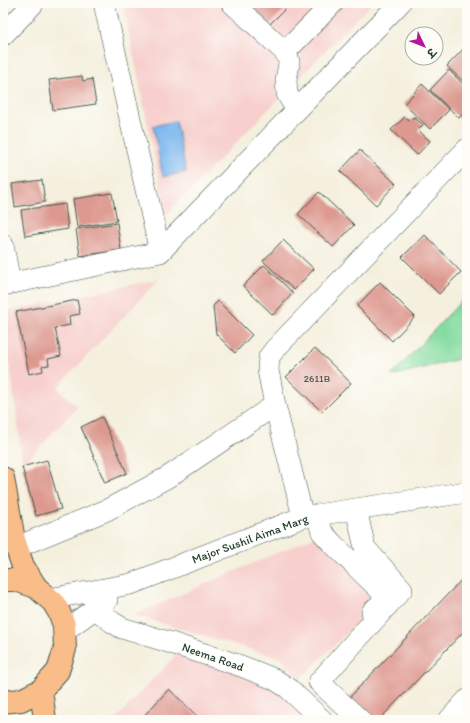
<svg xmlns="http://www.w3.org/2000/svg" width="470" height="723" font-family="Itim,'Playpen Sans Deva',sans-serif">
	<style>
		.built { fill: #f7d0ce }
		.green { fill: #84dba0; stroke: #528c6a }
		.water { fill: #7eb8ef; stroke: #4e7a92 }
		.building { fill: #dd9990 }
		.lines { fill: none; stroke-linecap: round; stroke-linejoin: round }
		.minor-casing { stroke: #3f584e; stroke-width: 22 }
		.major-casing { stroke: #3f584e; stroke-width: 24 }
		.minor { stroke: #fff; stroke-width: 21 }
		.major { stroke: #f8bd89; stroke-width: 22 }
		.labels { text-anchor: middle; stroke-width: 3; stroke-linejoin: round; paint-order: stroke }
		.number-label { font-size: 10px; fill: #4e544b }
		.street-label { font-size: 12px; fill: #1f3d34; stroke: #fdfcf7 }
	</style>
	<rect width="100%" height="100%" fill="#fdfcf7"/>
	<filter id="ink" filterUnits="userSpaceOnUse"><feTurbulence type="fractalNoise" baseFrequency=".025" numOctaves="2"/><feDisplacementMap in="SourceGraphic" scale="8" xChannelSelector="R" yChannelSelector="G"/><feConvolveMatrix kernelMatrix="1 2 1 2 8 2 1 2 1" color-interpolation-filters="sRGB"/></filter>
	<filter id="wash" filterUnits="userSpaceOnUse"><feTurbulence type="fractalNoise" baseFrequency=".012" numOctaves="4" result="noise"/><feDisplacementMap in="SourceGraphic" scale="16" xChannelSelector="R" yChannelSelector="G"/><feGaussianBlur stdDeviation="0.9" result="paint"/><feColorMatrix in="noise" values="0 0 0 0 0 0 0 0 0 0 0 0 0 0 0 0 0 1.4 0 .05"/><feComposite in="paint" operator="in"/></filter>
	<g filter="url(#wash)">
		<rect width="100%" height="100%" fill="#f5f0de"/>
		<!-- built -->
		<path class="built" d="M123,3H372L166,215Z
			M159,279L57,388L78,406L23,465L3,312Z
			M332,529L395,586L300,679L280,658L134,615Z
			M183,647L276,678L320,720H115Z"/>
		<!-- green -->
		<path class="green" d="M467,295V357L391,376Z"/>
		<!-- water -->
		<path class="water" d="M176,121L186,172L163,177L153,126Z"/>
		<g id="blocks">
			<!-- building -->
			<path class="building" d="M246,3H291L269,25Z
				M467,45V85L447,66Z
				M449,70L467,88V110L459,118L430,90Z
				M82,76L83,81L92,79L96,104L53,110L49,80Z
				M422,84L449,110L430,129L404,104Z
				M405,117L410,121L414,117L423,125L418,130L430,141L417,155L391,130Z
				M360,150L396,184L376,205L340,171Z
				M42,180L45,202L15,207L12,184Z
				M319,192L354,225L333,247L298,214Z
				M112,193L117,221L77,227L73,199Z
				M65,204L68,229L25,236L21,210Z
				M117,223L121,250L80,256L76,229Z
				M425,235L461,272L439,294L402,257Z
				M283,240L314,269L294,290L263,261Z
				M264,265L293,293L273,315L243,286Z
				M380,282L415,317L392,341L357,306Z
				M77,300L80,314L69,316L70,325L55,328L61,356L48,359L49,365L42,366L43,371L29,374L16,312Z
				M218,301L252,335L235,353L216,334L213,306Z
				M315,348L351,383L322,412L286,377Z
				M102,417L127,473L105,483L81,427Z
				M47,460L61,509L36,516L22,467Z
				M467,574V628L379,720H363L344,703Z
				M169,689L200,719L199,720H140Z"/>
		</g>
	</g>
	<g filter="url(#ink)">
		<use href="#blocks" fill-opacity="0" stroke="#3f584e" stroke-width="1"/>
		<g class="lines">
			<!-- minor casing -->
			<g class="minor-casing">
				<path id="minor" d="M104,3L160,252
					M232,3L285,52L333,3
					M3,35L33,4
					M285,52L289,61V64L286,80L287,94L297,110
					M3,245L10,283
					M3,285L160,252L400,3
					M356,509L365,548L402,589L319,682L360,720
					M317,515L322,532L332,543L384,594V601L372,612
					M303,517L275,405L268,370L269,357L275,349L467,149
					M17,547L107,510L168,477L275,405
					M49,599L131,584L303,517L467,492
					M96,609L112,622L122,628L165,641L241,666L274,679L288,688L322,720
					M64,631L107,600
					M449,720L467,700"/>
			</g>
			<!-- major casing -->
			<g class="major-casing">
				<path id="major" d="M3,478L14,540L23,566L36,587
					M3,580H16L36,587L53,602L59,612L64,625L65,649L58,671L41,690L21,700L3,702
					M41,690L45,720"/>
			</g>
			<!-- minor -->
			<use href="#minor" class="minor"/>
			<!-- major -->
			<use href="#major" class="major"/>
		</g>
	</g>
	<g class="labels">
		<!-- number labels -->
		<g class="number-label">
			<text x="317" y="382">2611B</text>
		</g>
		<!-- street labels -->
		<g class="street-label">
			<text transform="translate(250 539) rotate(-20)" y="4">Major Sushil Aima Marg</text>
			<text transform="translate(213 657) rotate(19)" y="4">Neema Road</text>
		</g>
	</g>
	<!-- margin -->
	<rect width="470" height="723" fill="none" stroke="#fdfcf7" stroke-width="16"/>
	<!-- north arrow -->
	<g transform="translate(424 46) rotate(133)"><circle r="19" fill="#fdfcf7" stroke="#a4b0a9"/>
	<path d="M0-3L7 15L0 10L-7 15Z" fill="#b5179e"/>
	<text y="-6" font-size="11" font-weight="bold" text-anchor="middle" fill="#1f3d34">उ</text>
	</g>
</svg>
